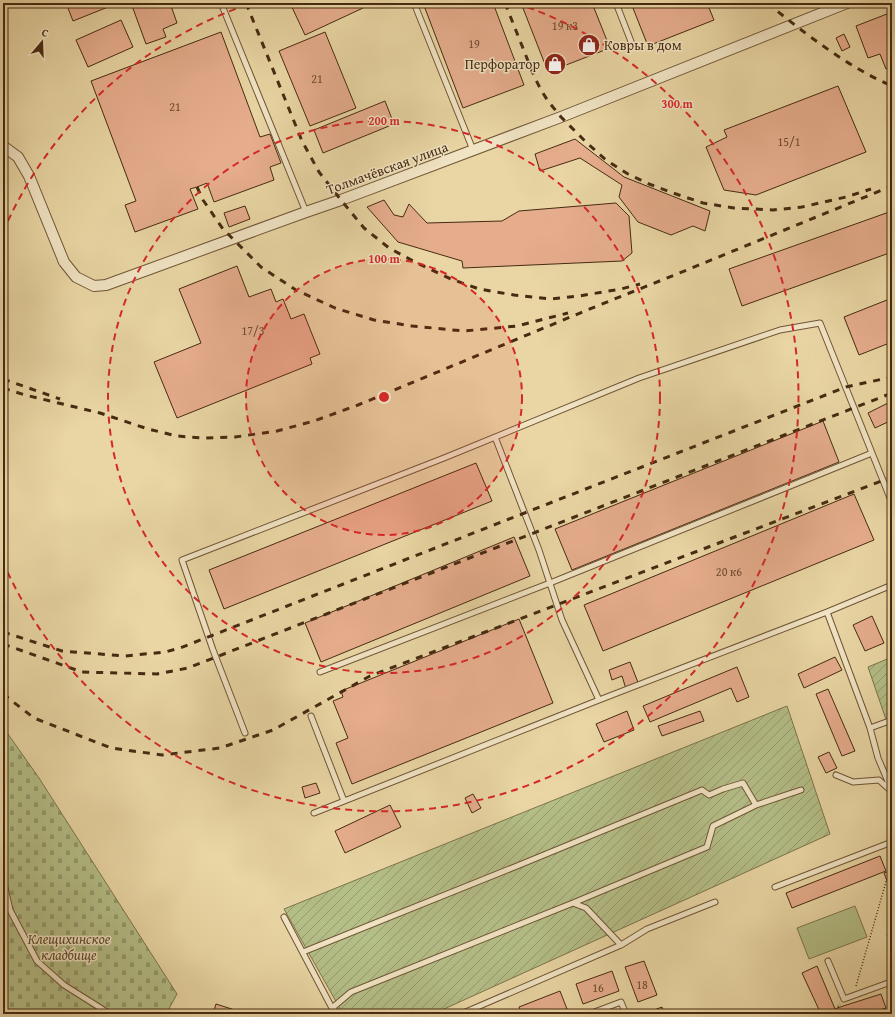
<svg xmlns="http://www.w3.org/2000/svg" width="895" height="1017" font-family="'Gentium Book Plus',serif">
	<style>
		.grass { fill: #b4be87; stroke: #7d744c }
		.cemetery { fill: url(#cemetery-stones); stroke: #7d744c }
		.garden { fill: url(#garden-furrows); stroke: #7d744c }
		.building { fill: #e6ad8d; stroke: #462a11 }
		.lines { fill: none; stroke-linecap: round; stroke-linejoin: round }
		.service-casing { stroke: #6f5536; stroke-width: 7 }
		.minor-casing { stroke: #6f5536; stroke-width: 12 }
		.path { stroke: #462a11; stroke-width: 1.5; stroke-dasharray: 1 2; stroke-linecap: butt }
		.service { stroke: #f1e4c4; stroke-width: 5 }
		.minor { stroke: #f1e4c4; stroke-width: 10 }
		.rail { stroke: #462a11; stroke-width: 3; stroke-dasharray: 7 7; stroke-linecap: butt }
		.ring { fill: none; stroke: #d62828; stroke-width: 2; stroke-dasharray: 7 5 }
		.labels { text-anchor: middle; stroke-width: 3; stroke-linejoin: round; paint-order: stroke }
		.number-label { font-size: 12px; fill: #6e4b30 }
		.poi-label { font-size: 14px; fill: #462a11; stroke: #f1e4c4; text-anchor: start }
		.street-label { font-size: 14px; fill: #462a11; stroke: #f1e4c4 }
		.park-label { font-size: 14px; font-style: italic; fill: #5c4829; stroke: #f1e4c4 }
		.centre { fill: #d62828; stroke: #f1e4c4; stroke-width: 2 }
		.ring-label { font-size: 12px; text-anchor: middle; font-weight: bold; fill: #d62828; stroke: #f1e4c4; stroke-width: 3; stroke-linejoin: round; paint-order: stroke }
	</style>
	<defs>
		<pattern id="cemetery-stones" width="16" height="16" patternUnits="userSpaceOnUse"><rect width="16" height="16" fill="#b4be87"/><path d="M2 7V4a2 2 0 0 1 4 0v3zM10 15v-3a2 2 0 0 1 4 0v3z" fill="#949b6d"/></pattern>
		<pattern id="garden-furrows" width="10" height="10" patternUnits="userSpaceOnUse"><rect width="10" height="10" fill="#b4be87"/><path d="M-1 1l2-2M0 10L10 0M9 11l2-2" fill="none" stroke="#949b6d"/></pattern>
	</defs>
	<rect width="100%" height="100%" fill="#e9d6a4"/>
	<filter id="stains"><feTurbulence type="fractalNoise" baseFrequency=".005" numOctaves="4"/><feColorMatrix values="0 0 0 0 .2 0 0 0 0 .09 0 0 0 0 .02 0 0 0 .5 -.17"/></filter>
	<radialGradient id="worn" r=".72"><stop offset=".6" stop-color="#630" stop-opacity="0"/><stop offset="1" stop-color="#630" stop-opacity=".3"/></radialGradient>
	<!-- grass -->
	<path class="grass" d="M855,906L867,937L809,959L797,928Z"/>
	<!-- cemetery -->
	<path class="cemetery" d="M3,727L39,778L177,994L166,1014H3Z"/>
	<!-- garden -->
	<path class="garden" d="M892,657V737L868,667Z
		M787,706L830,834L433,1014H343L284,909Z"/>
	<!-- building -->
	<path class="building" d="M66,3H118L73,21Z
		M131,3H170L177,23L163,29L166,37L146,44Z
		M290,3H361L363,8L305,35Z
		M423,3H493L524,85L463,108Z
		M521,3H592L610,48L548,72Z
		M631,3H707L714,20L648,46Z
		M892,12V66L886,69L880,54L868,58L856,26Z
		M121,20L133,47L88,67L76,40Z
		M221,32L260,137L270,134L281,163L270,167L274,180L214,202L207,183L197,187L190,189L198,209L135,232L125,205L136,201L91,81Z
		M325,32L356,108L310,126L279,51Z
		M844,34L850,47L842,51L836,38Z
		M838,86L866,152L756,195L724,190L706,147L727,137L724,130Z
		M385,101L394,124L323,153L314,130Z
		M575,139L624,177L710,211L705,231L693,226L671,235L638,222L619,197L622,185L580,158L540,171L535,154Z
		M384,200L394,215L403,217L409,204L427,223L502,221L519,211L616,203L629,216L632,253L622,261L463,268L462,261L398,242L367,207Z
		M245,206L250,219L229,227L224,213Z
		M892,211V252L742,306L729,269Z
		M237,266L249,297L271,289L276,302L283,299L291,319L304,314L320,354L310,358L312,364L177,418L154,362L201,343L179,289Z
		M892,298V342L859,355L844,317Z
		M892,401V420L875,428L868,413Z
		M823,421L839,462L572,570L555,529Z
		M476,463L492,501L224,609L209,570Z
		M854,494L874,540L603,651L584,605Z
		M514,537L530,576L321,662L305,623Z
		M872,616L884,643L865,651L853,625Z
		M519,619L553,703L352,784L336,743L348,738L333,701L343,697L341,691Z
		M835,657L842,670L804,688L798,674Z
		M630,662L639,685L626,689L622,676L612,680L609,670Z
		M737,667L749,697L737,702L731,688L650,722L643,706Z
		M828,689L855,751L842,756L816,694Z
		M627,711L634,730L604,742L596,724Z
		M700,711L704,721L662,736L658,726Z
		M829,752L837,768L826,773L818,757Z
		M316,783L320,793L305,798L302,787Z
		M473,794L481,808L472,813L465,798Z
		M390,805L401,827L345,853L335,831Z
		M880,856L886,871L792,908L786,893Z
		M892,870V894L884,873Z
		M892,934V949L887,935Z
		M644,961L657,995L638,1002L625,967Z
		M817,966L835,1009L823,1014H821L802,973Z
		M612,971L619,991L583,1004L576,984Z
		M560,991L567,1009L553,1014H522L519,1007Z
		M881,994L886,1008L867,1014H839L837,1008Z
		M216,1004L244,1013V1014H213Z
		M662,1007L664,1014H643Z"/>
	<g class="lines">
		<!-- service casing -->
		<g class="service-casing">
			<path id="service" d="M221,3L306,212
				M414,3L473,150
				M616,3L632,44
				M495,437L539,550L562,620L599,700L827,612
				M320,672L550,583L872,453
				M311,716L344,801
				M870,728L892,720
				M245,733L213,650L182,560L444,458L639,378L780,330L820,323L892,503
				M836,775L853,782L879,780L890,790
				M892,791L878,758L870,728L827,612L892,585
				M314,813L599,700
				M3,879L10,910L37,961L64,985L110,1014
				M775,887L892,842
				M573,903L707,847L713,826L756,805L801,790
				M284,917L332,1008L339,1014
				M303,952L517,866L702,790L709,795L723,789L743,783L756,805
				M828,961L844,999L888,983L892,986
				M332,1008L351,992L573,903L586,908L621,945
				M461,1014L621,945L647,929L715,902
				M589,1014L621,1002L626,1014"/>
		</g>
		<!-- minor casing -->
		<g class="minor-casing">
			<path id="minor" d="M3,146L18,157L29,176L64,262L76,277L94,286L106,285L306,212L341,200L561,117L847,3"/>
		</g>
		<!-- path -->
		<path class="path" d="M856,986L892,861
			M834,1014V1011L840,1004"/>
		<!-- service -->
		<use href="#service" class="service"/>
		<!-- minor -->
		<use href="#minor" class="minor"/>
		<!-- rail -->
		<path class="rail" d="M246,3L302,141L319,172L341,200L364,228L389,248L415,262L451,279L479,289L514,295L551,299L579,296L621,289L640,284
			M505,3L534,76L541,90L548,101L561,117L587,143L606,160L628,174L649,184L673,193L703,203L734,208L773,210L802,207L846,197L871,189
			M767,3C806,34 846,66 892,86
			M197,187L203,200L223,229L261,267L296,290L335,308L374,320L412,326L464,331L517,326L568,313
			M3,379L60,399
			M3,388L25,395L100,413L148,429L177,436L203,438L235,437L277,431L314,421L358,405L597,306L677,274L892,186
			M3,632L62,651L125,656L165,652L180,648L846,387L892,377
			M3,644L82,672L157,674L188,668L892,393
			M3,694L34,718L111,748L162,755L220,748L273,730L370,676L892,477"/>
	</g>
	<!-- distance rings -->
	<circle cx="384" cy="397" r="138" fill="#d62828" fill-opacity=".12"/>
	<g class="ring">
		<circle cx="384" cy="397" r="138"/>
		<circle cx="384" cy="397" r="276"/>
		<path d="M3 232A415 415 0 0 1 252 3M516 3A415 415 0 1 1 3 562"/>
	</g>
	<!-- icons -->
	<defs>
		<g id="shop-disc" transform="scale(1.15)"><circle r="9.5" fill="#8f2418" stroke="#f1e4c4"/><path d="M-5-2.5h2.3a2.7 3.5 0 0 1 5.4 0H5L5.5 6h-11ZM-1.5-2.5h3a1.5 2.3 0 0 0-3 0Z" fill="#fff"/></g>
	</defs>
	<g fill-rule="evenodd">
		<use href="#shop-disc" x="589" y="45"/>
		<use href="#shop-disc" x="555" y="64"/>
	</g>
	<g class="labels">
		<!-- number labels -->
		<g class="number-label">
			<text x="565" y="30">19 к3</text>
			<text x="474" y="48">19</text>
			<text x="317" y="83">21</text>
			<text x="175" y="111">21</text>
			<text x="789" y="146">15/1</text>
			<text x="253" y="335">17/3</text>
			<text x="729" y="576">20 к6</text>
			<text x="642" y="989">18</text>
			<text x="598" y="992">16</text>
		</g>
		<!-- poi labels -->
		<g class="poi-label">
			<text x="604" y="50">Ковры в дом</text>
			<text x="540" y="69" text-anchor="end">Перфоратор</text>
		</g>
		<!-- street labels -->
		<g class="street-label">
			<text transform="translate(387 168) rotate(-20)" y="5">Толмачёвская улица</text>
		</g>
		<!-- park labels -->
		<g class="park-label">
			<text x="69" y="944">Клещихинское<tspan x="69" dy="16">кладбище</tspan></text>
		</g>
	</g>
	<circle cx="384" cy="397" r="6" class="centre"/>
	<g class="ring-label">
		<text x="677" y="108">300 m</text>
		<text x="384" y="125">200 m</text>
		<text x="384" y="263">100 m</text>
	</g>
	<!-- margin -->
	<rect width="895" height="1017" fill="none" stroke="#e9d6a4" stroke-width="16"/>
	<rect x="4" y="4" width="887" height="1009" fill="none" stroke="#462a11" stroke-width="2"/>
	<rect x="8" y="8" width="879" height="1001" fill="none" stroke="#462a11"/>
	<!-- north arrow -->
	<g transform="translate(42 42) rotate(19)" stroke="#f1e4c4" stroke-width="3" paint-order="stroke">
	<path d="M0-3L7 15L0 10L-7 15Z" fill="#462a11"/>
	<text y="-6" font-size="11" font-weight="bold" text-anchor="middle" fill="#462a11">С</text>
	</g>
	<rect width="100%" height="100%" filter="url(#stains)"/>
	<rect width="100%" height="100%" fill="url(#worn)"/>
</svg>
